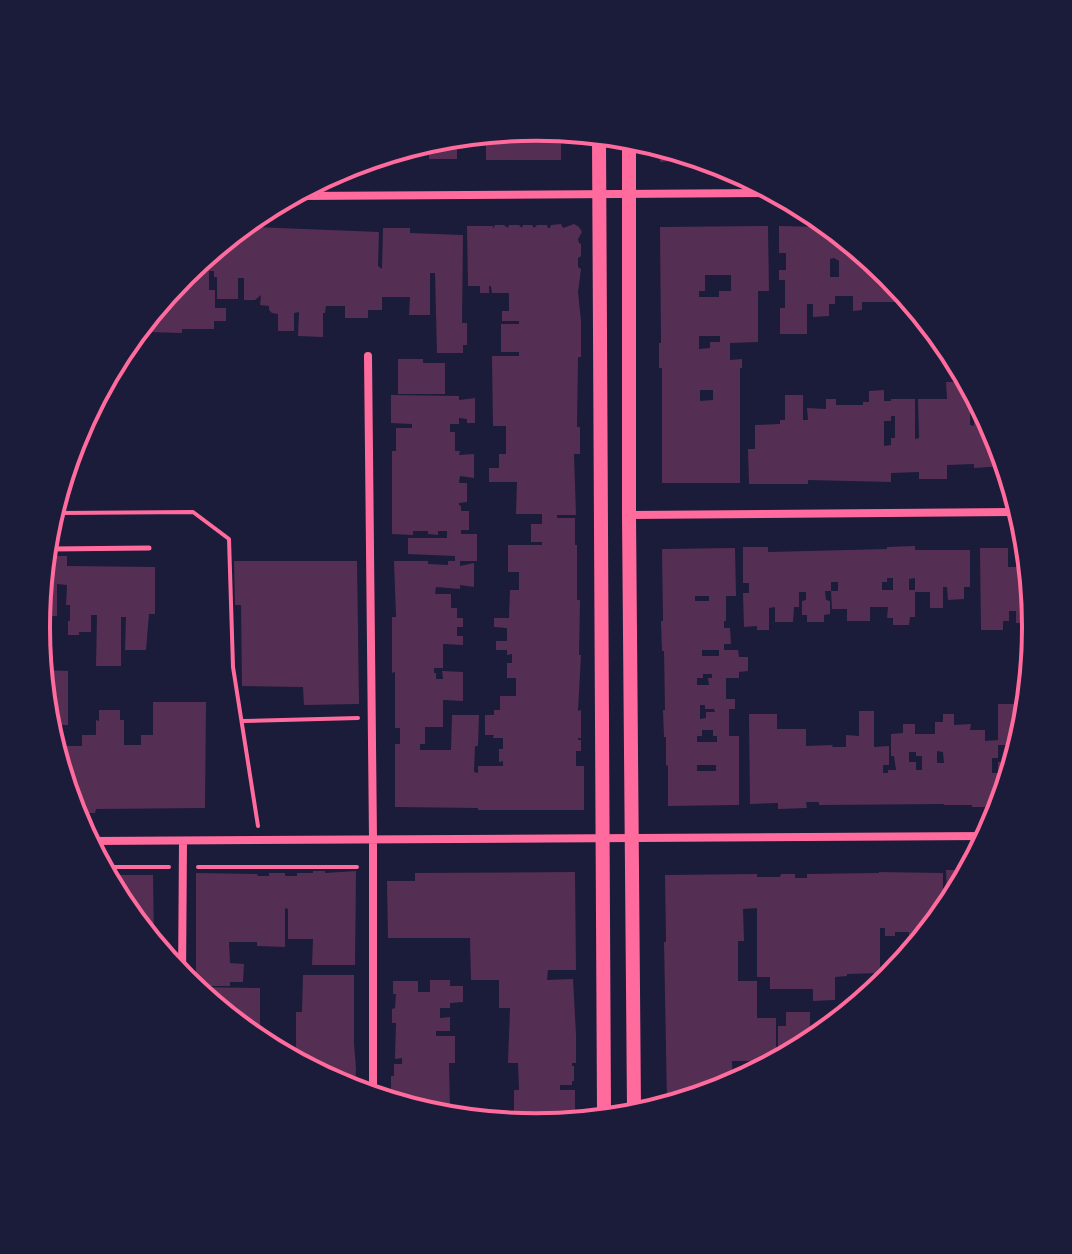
<svg xmlns="http://www.w3.org/2000/svg" width="1072" height="1254" font-family="'Fira Sans Condensed',sans-serif">
	<style>
		.building { fill: #542f53; fill-rule: evenodd }
		.lines { fill: none; stroke-linecap: round; stroke-linejoin: round }
		.path { stroke: #ff6b9d; stroke-width: 4 }
		.service { stroke: #ff6b9d; stroke-width: 5 }
		.minor { stroke: #ff6b9d; stroke-width: 8 }
		.secondary { stroke: #ff6b9d; stroke-width: 14 }
		.rim { fill: none; stroke: #ff6b9d; stroke-width: 4 }
	</style>
	<rect width="100%" height="100%" fill="#1b1b3a"/>
	<!-- building -->
	<path class="building" d="M536,127L538,131L561,132V160H486V139H490V136L517,133V131Z
		M457,143V159H429V152H416L415,151Z
		M660,152L692,158L691,159L660,162Z
		M561,224L563,228L574,224L579,227L582,232L578,239L579,243L581,244V256L578,258V267L581,269L578,292L581,321V357H578L577,427H580V454H574L576,515H557V518H575V545H577V600H580L579,655H581L578,711L581,710V738H578V740H581V751H576V766H584V810H478V808L395,807V744H400V728H395V672L392,673V617H396L394,561H428V564L448,565V561H455V556L408,554V538H447V531H438V535L428,534V531H413V535L392,534V451H396V428H412V424L391,423V395L459,396V400L475,398V423H467V419L459,418V424H450V432H455V451H460L459,455L474,454V478L460,476L459,483H467V502L459,503V505L461,506V511H469V530H461V534H477V561H460V566L474,563V587L460,585V589L436,587L435,594H451V608H457V618H463V627H457V636H463V645L443,644V668H434V673H436V679H443L442,671L463,672V701L443,700V727H425V744H420V750H451L452,715H479L478,746H475L474,772L478,773V766H503V761L499,762V749H503V738H493L494,735H485V715H494V710H500V696H516V678H507V663H512V654L507,655V650H496V641H507V628L494,627V618H509L510,590H519V572H508V545H542V542H531V524H542V514H516L517,482H489V468H499V454H506V426H493L492,356H519V352H501V324H519V321H502V311H509V293H492L491,286H489V293H480V286H468L467,226H493V229L495,225H504L508,228L509,225H519L522,228L523,225H532L534,228L537,225H547L548,228H550L551,225Z
		M768,226L769,291H758V342L730,343V360L742,359V368H740V483H662V368H659V343H661L660,227ZM705,275H731V291H719V297H699V291H705ZM699,336H720V342H710V348L699,349ZM700,390H713V400L700,401Z
		M779,226L821,227L890,274L914,310H909V302H862V310L853,311V296H835V304H829V316L813,317V304H807V334H780V308H785V280H779V270H786V253H779ZM834,258L839,261V277H830V259Z
		M251,227L379,232L378,266L382,269L383,228H410V233L463,235L462,323H467V345H463V353H437L435,273H430V315H409L410,297H382V310H368V318H345V306H326L325,313H323V337L298,336L299,312L294,313V331H278V314L272,313L269,310V306L260,305L261,295L255,300H244V278H238V299H217V277H214V271H209V290H215V308H226V321H214V329H182V333L148,332V325L183,273L214,252V260H217V250Z
		M398,359H423V363H445V394H398Z
		M946,382H962L970,394V425L974,426V403H976L998,436L1004,466L974,468V464L947,465V479H919V472L891,473V482L808,480V484H749L748,449H755V425L780,424V420H785V395H803V420H808L807,408L826,409V399H836V405H863V402H869V391L884,390V401H891V399H915V439L919,438L918,399H947ZM891,416H895V438H891V445L884,446V421H891Z
		M915,546V550H970V587H964V599L948,600L947,587H943V608H930V592H915V578L909,579V590H915V617H910L909,625H893V618H887L888,607H870V621H847V609H832L831,591H838V582H831V591H825L826,600L830,601V614L824,615V622H807V615H802V601L806,600V592H799V607H794L793,622H775V607L769,608V630H757V626L744,627L743,593H749V583H743V547H768V552L887,549V547ZM887,578H893V590H882V582H887Z
		M735,548L736,596H726V621H724V628H730L731,644H724V650H738L739,657H748V671L739,672V678H726V699H735V709H729V736H739V805L668,806V765L666,766V737H664L663,710H665L664,651H662L661,621H663L662,549ZM695,596H709V601H695ZM702,650H719V656H702ZM703,674H712V678H708L709,685H697V678H703ZM700,705H705V709H714L715,712H706V718L700,719ZM702,730H713V736H717V742H697V736H702ZM697,765H716V771H697Z
		M980,548H1008V567H1020V555H1022L1035,623H1016V611H1009V621H1003V630H981Z
		M50,556H67V566L155,567V614H149L146,650H125L126,617H121V666H96L97,615H91V632H79V635H68V621H70V605H66L67,585L57,584V616H38Z
		M234,561H357L359,704L304,705L303,687L242,686L241,605H235Z
		M45,670L68,671V725H62V746H82V735H96V720L99,721V710H120V720H124V745H141V735H153V702H206L205,808L96,809L95,813H73L68,788V773H65Z
		M998,704H1021L1013,745H998V758H992V773H998V762H1009L1000,807H972V805H944V804L819,805V802H806L807,808L778,809V803L750,804L749,714H777V729H806V746L833,745L832,747H846V735L859,736V711H874V747L889,746V765H883V773H888V770H896L894,756H891V734L903,733V724H915V734H935V722H943V714H954V725L971,724L970,730H985V741L998,740ZM937,751L943,752L944,763H937ZM909,752H916V756H922V770H916V762H909Z
		M946,870H963L947,895Z
		M313,871H325V873L356,871L355,965H312L313,939H288V909L285,908V947L257,946V942H229L230,963L244,964L243,982H230V986H196V873L257,874L258,876H269V873H285V876H297V873H313Z
		M575,872L576,970H548L547,980L573,979L576,1035V1063H572V1066H574V1081H572V1085H560V1090H575V1119L536,1127L504,1121V1118H514V1090H519L518,1063H508L510,1008H499V980H471L470,938H388L387,881H415V873Z
		M879,872L943,873V901H935V912L917,939H909V932H895V936H885V928H880V973L847,974V976L835,977V1000L813,1001V989H770V977H757V908L743,909L744,941H738V981H757V1018H776V1056L769,1061H732L733,1085L727,1089L667,1101L664,942H666L665,875L757,874V877H780L781,874H795V878H807V874L879,873Z
		M112,875H153L154,938L119,885Z
		M303,975H354V1043L356,1069L355,1087H354L353,1091L344,1089L296,1057V1012H302Z
		M430,980H450V986H463V1002L450,1003V1008H440V1018L450,1017V1031H436V1036H455V1063H449L450,1110L393,1098L391,1091V1076H394V1064H402V1058L395,1059L396,1023H392V1009L395,1008L396,994H393V981H418V992H430Z
		M198,987L260,988V1031L198,991Z
		M786,1012H810V1034L778,1055V1026H786Z"/>
	<g class="lines">
		<!-- path -->
		<path class="path" d="M59,513L193,512L229,539L233,667L258,826
			M242,721L358,718
			M107,867H169
			M198,867H357"/>
		<!-- service -->
		<path class="service" d="M51,549L149,548"/>
		<!-- minor -->
		<path class="minor" d="M298,196L769,193
			M368,356L373,839V1094
			M629,515L1013,512
			M90,841L987,836
			M182,980L183,841"/>
		<!-- secondary -->
		<path class="secondary" d="M599,139L604,1113
			M629,145V515L634,1108"/>
	</g>
	<!-- crop -->
	<path d="M0 0H1072V1254H0ZM50 627a486 486 0 1 1 972 0a486 486 0 1 1-972 0Z" fill="#1b1b3a" fill-rule="evenodd"/>
	<path class="rim" d="M50 627a486 486 0 1 1 972 0a486 486 0 1 1-972 0Z"/>
</svg>
